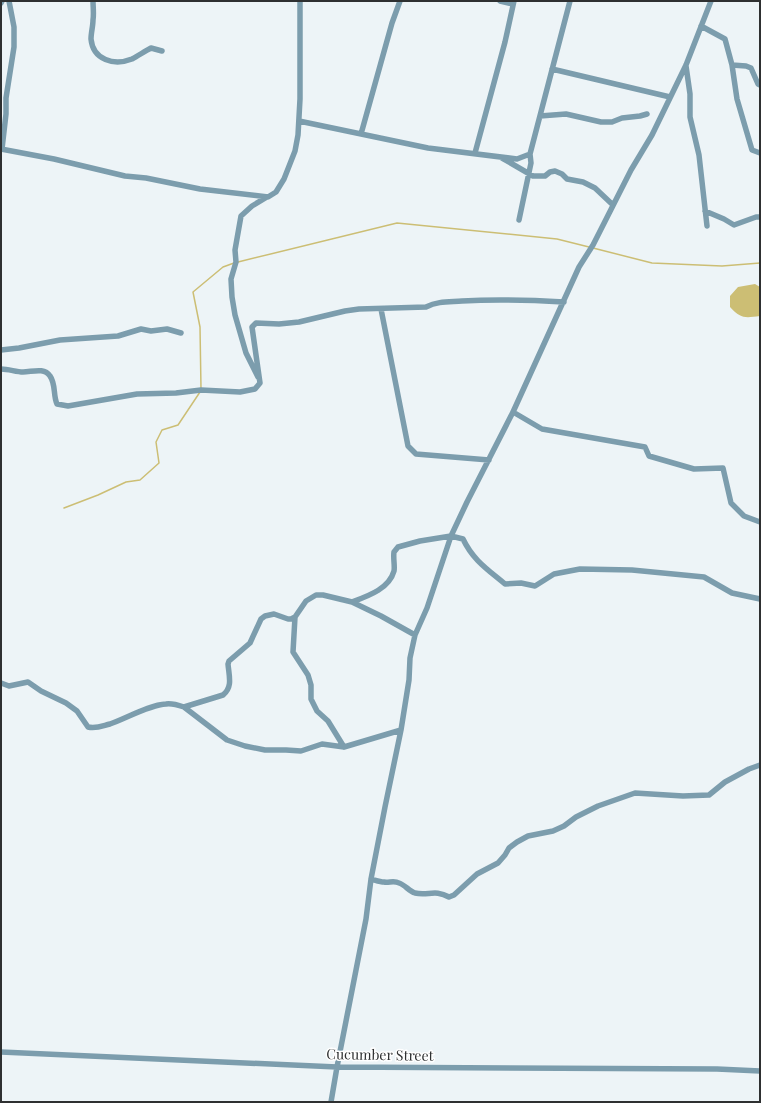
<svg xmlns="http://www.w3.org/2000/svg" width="761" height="1103" font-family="'Playfair Display',serif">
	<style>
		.water { fill: #ccbe74 }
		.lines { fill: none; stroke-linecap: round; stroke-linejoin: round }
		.stream { stroke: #ccbe74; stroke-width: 1.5 }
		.minor { stroke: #7c9dad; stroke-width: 5.5 }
		.labels { text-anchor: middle; stroke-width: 3; stroke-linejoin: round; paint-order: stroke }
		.street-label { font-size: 14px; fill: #2e3031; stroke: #fff }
	</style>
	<rect width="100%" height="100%" fill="#edf4f7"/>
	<!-- water -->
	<path class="water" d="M755,284L760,287V316C745,318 741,319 730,307V296L738,287Z"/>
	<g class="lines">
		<!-- stream -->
		<path class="stream" d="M593,248L652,263L722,266L760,263
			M238,262L397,223L557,239L589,247
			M201,389L200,327L193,292L223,267L234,263
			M64,508L98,495L126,482L140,480L159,463L156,442L162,430L178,425L200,392"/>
		<!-- minor -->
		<path class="minor" d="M93,1C93,7 94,14 93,20C93,26 91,33 91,39C93,60 114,66 132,59C138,56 145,51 151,48L162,51
			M500,1L513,4
			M1,3L2,1
			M701,26L725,39L732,65L737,99L752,150L760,153
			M732,65L746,66L751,68L758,84L760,85
			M686,66L690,94V117L699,155L707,226
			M552,69L670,97
			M540,116L566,114L601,122H612L622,118L640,116L647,114
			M299,121L428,148L517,159L530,154L570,1
			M361,134L392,23L400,1
			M1,149L54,159L125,176L146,178L200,189L268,197L276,192L284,179L295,151L298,135L300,99V1
			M2,149L6,114V98L14,47V27L9,1
			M475,153L505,42L514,1
			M502,158L533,176H545L550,172L555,171L562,174L567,179L583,182L595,188L613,205
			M705,211L724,219L734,225L756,217H760
			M519,220L531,163L530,154
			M381,309L408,446L416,454L489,460
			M1,350L19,348L60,340L118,336L141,329L151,331L167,329L181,333
			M1,369C9,369 16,372 23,372C32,372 44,367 50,376C56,384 53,396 57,404L68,406L137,394L176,393L201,390L240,392L255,389L260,383L252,327L256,323L279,324L299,322L345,311L359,309L426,307C438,301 448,302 462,301C496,299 530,300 564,302
			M258,377L246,353L235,315L232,297L231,279L236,262L235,250L241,216L252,206L267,197
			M513,412L542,429L645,447L649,456L694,469L723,468L731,503L744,516L760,522
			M352,602C368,596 389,589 394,571C395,566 393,558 394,552L398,547L420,541L451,536L463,539C473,560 487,569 505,584L521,583L535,586L554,574L580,569L632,570L704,577L732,593L760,599
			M295,617L293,652L308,675L311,685V699L317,711L328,721L344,747
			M1,683L9,686L28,682L41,691L66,703L77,711L88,727C96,729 102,726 110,724C127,718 149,705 166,704C172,703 178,705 184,707L227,740L245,746L265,750H286L301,751L322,744L344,747L401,730
			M184,707L223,695C233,687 229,676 228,664L229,661L250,643L261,619L265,616L274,614L288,619H291L295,617L306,601L316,595H323L352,602L381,616L415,635
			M371,879C375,880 380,882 384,882C389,883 394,880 399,883C405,885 409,891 415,893C428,896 435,889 449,897L454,895L477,874L498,863L505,855L509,848L517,842L528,836L553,831L564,826L576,817L598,806L635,793L683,796L709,795L725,782L749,769L760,765
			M1,1052L337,1067L717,1069L760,1071
			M331,1102L337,1067L366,919L371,879L385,807L401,730L409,680L410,658L415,635L427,608L451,536L467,502L513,412L579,267L593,245L631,170L652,135L686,65L711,1"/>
	</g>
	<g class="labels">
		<!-- street labels -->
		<g class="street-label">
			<text transform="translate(380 1055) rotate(1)" y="5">Cucumber Street</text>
		</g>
	</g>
	<!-- border -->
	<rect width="761" height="1103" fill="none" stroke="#2e3031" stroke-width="4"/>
</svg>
